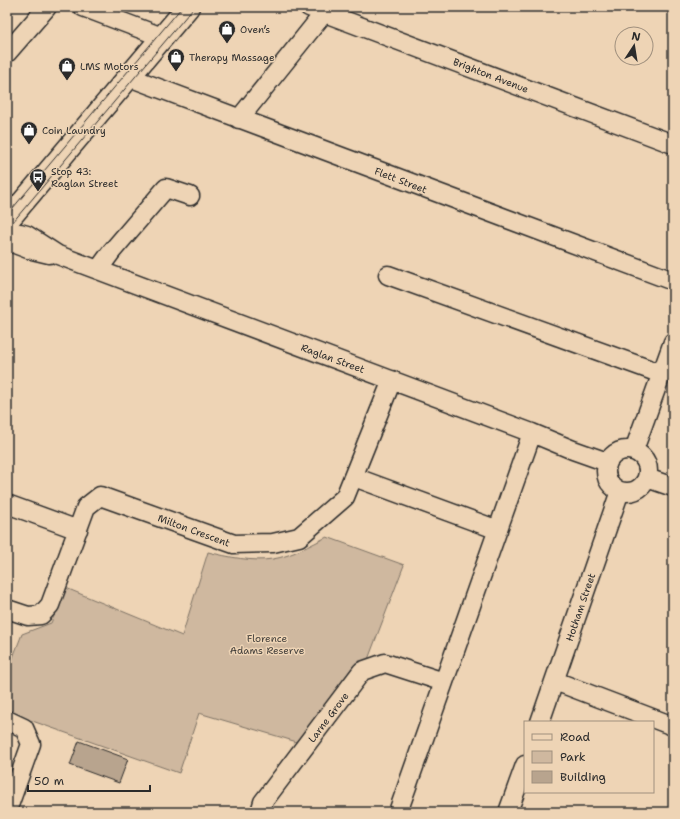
<svg xmlns="http://www.w3.org/2000/svg" width="680" height="819" font-family="'Shantell Sans',sans-serif">
	<style>
		.green { fill: #cfb89f; stroke: #7d7265 }
		.building { fill: #b8a48e; stroke: #2b2b2b }
		.lines { fill: none; stroke-linecap: round; stroke-linejoin: round }
		.minor-casing { stroke: #2b2b2b; stroke-width: 21 }
		.major-casing { stroke: #2b2b2b; stroke-width: 25 }
		.minor { stroke: #eed4b5; stroke-width: 18 }
		.major { stroke: #eed4b5; stroke-width: 22 }
		.tram { stroke: #2b2b2b; stroke-width: 1 }
		.labels { text-anchor: middle; stroke-width: 3; stroke-linejoin: round; paint-order: stroke }
		.poi-label { font-size: 10px; fill: #2b2b2b; stroke: #eed4b5; text-anchor: start }
		.street-label { font-size: 10px; fill: #2b2b2b; stroke: #eed4b5 }
		.park-label { font-size: 10px; fill: #44403c; stroke: #eed4b5 }
	</style>
	<rect width="100%" height="100%" fill="#eed4b5"/>
	<filter id="ink" filterUnits="userSpaceOnUse"><feTurbulence type="fractalNoise" baseFrequency=".025" numOctaves="2"/><feDisplacementMap in="SourceGraphic" scale="8" xChannelSelector="R" yChannelSelector="G"/><feConvolveMatrix kernelMatrix="1 2 1 2 8 2 1 2 1" color-interpolation-filters="sRGB"/></filter>
	<g filter="url(#ink)">
		<!-- green -->
		<path class="green" d="M327,537L404,565L367,662L353,666L297,742L199,713L179,773L7,712V673L22,634L51,623L66,588L182,636L208,552C228,557 253,562 273,559C292,556 310,545 327,537Z"/>
		<!-- building -->
		<path class="building" d="M79,741L128,759L119,783L70,765Z"/>
		<g class="lines">
			<!-- minor casing -->
			<g class="minor-casing">
				<path id="minor" d="M83,7L162,37
					M309,7L673,144
					M7,53L47,7
					M129,77L673,281
					M239,119L324,13
					M7,234L20,233L27,235L58,255L532,433L573,450L607,462
					M7,241L28,249L49,254
					M98,270L112,251L166,188L190,196
					M388,275L662,374
					M606 471a21 21 0 1 1 42 0a21 21 0 1 1-42 0Z
					M634,450L673,342
					M354,477L498,530
					M647,478L673,487
					M7,504L78,530
					M7,609L28,616L41,615L50,605L86,507L100,496L234,544L273,543L299,537L345,497L392,380
					M555,681L673,726
					M7,720L24,728L31,744L7,811
					M540,722L620,491
					M260,812L263,802L362,671L385,663L444,682
					M398,812L532,433
					M508,812L525,765"/>
			</g>
			<!-- major casing -->
			<g class="major-casing">
				<path id="major" d="M7,221L188,7"/>
			</g>
			<!-- minor -->
			<use href="#minor" class="minor"/>
			<!-- major -->
			<use href="#major" class="major"/>
			<!-- tram -->
			<path class="tram" d="M7,215L182,7
				M7,229L194,7"/>
		</g>
	</g>
	<!-- icons -->
	<defs>
		<g id="shop-pin" transform="scale(0.9)"><path d="M0 17L-7.5 6A9.5 9.5 0 1 1 7.5 6Z" fill="#2b2b2b" stroke="#eed4b5"/><path d="M-5-2.5h2.3a2.7 3.5 0 0 1 5.4 0H5L5.5 6h-11ZM-1.5-2.5h3a1.5 2.3 0 0 0-3 0Z" fill="#fff"/></g>
		<g id="bus-pin" transform="scale(0.9)"><path d="M0 17L-7.5 6A9.5 9.5 0 1 1 7.5 6Z" fill="#2b2b2b" stroke="#eed4b5"/><path d="M-5-6H5V4H4V6H2V4H-2V6H-4V4H-5ZM-3.5-4V0h7V-4ZM-3.5 1.2v1.5H-2V1.2ZM2 1.2v1.5H3.5V1.2Z" fill="#fff"/></g>
	</defs>
	<g fill-rule="evenodd">
		<use href="#shop-pin" x="227" y="29"/>
		<use href="#shop-pin" x="176" y="57"/>
		<use href="#shop-pin" x="67" y="66"/>
		<use href="#shop-pin" x="29" y="130"/>
		<use href="#bus-pin" x="38" y="177"/>
	</g>
	<g class="labels">
		<!-- poi labels -->
		<g class="poi-label">
			<text x="240" y="33">Oven’s</text>
			<text x="189" y="61">Therapy Massage</text>
			<text x="80" y="70">LMS Motors</text>
			<text x="42" y="134">Coin Laundry</text>
			<text x="51" y="175">Stop 43:<tspan x="51" dy="12">Raglan Street</tspan></text>
		</g>
		<!-- street labels -->
		<g class="street-label">
			<text transform="translate(491 75) rotate(21)" y="4">Brighton Avenue</text>
			<text transform="translate(401 180) rotate(21)" y="4">Flett Street</text>
			<text transform="translate(333 358) rotate(20)" y="4">Raglan Street</text>
			<text transform="translate(194 530) rotate(20)" y="4">Milton Crescent</text>
			<text transform="translate(580 607) rotate(-71)" y="4">Hotham Street</text>
			<text transform="translate(328 717) rotate(-53)" y="4">Larne Grove</text>
		</g>
		<!-- park labels -->
		<g class="park-label">
			<text x="267" y="642">Florence<tspan x="267" dy="12">Adams Reserve</tspan></text>
		</g>
	</g>
	<!-- margin -->
	<rect width="680" height="819" fill="none" stroke="#eed4b5" stroke-width="24"/>
	<rect x="12" y="12" width="656" height="795" fill="none" stroke="#2b2b2b" stroke-width="1.5" filter="url(#ink)"/>
	<!-- legend -->
	<rect x="524" y="721" width="130" height="72" fill="#eed4b5" stroke="#a0907e"/>
	<rect x="532" y="734" width="20" height="6" fill="#eed4b5" stroke="#a0907e"/>
	<text x="560" y="741" font-size="12" fill="#2b2b2b">Road</text>
	<rect x="532" y="751" width="20" height="12" fill="#cfb89f" stroke="#a0907e"/>
	<text x="560" y="761" font-size="12" fill="#2b2b2b">Park</text>
	<rect x="532" y="771" width="20" height="12" fill="#b8a48e" stroke="#a0907e"/>
	<text x="560" y="781" font-size="12" fill="#2b2b2b">Building</text>
	<!-- north arrow -->
	<g transform="translate(634 46) rotate(12)"><circle r="19" fill="#eed4b5" stroke="#a0907e"/>
	<path d="M0-3L7 15L0 10L-7 15Z" fill="#2b2b2b"/>
	<text y="-6" font-size="11" font-weight="bold" text-anchor="middle" fill="#2b2b2b">N</text>
	</g>
	<!-- scale -->
	<path d="M28 785v6h122v-6" fill="none" stroke="#2b2b2b" stroke-width="2"/>
	<text x="34" y="785" font-size="12" fill="#2b2b2b" stroke="#eed4b5" stroke-width="3" paint-order="stroke">50 m</text>
</svg>
